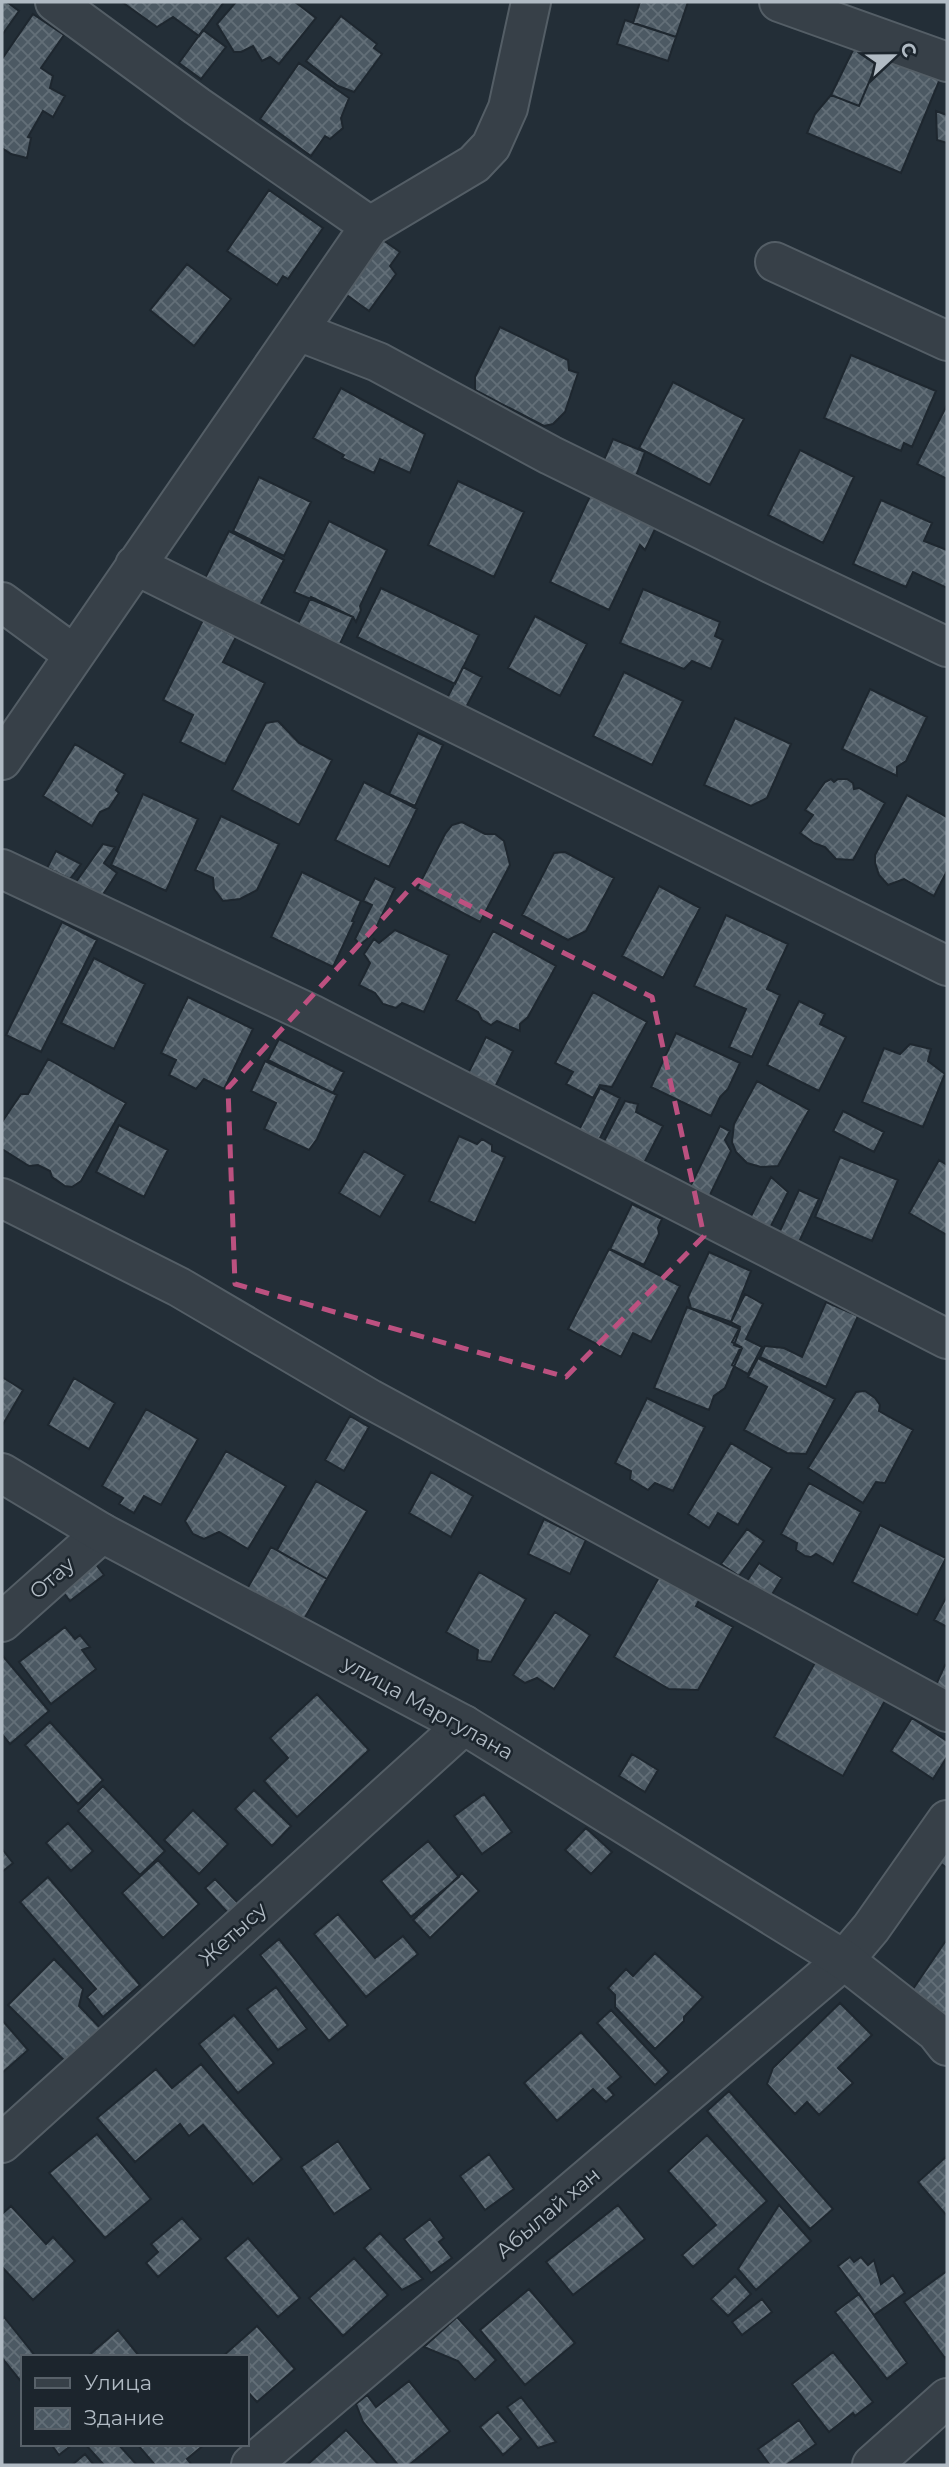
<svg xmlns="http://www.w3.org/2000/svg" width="949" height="2467" font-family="Montserrat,sans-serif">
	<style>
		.building { fill: url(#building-cross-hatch); stroke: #1e272f; stroke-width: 2 }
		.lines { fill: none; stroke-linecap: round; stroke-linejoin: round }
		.minor-casing { stroke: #545e66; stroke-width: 42 }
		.tertiary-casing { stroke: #545e66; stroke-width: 42 }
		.minor { stroke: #374048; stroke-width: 38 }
		.tertiary { stroke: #374048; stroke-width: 38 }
		.marked { fill: none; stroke: #bc5180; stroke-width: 5; stroke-dasharray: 14 9; stroke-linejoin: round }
		.labels { text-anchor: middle; stroke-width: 5; stroke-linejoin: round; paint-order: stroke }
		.street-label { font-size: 21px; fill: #b1bbc4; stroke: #1c252d }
	</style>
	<defs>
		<pattern id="building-cross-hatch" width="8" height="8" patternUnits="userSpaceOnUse" patternTransform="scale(1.75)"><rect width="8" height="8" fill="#4c5963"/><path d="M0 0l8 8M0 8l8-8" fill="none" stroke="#636f78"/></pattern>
	</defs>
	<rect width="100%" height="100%" fill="#232e37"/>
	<!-- building -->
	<path class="building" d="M2,2H7L19,11L2,35Z
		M122,2H224L199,36L173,17L157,27Z
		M236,2H295L316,18L279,64L270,57L262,61L253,46L241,52H234L217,24Z
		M640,2H688L676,37L633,23Z
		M33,14L64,35L41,68L53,76L50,88L65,96L53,117L43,111L28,137L31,138L27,158L11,154L2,148V59Z
		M341,16L377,44L374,48L382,54L354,92L338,86L306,61Z
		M625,20L676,37L668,61L617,44Z
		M203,30L226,47L201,79L179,63Z
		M855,46L881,54L859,106L831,95Z
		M881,54L940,79L901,173L807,133L815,114L831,95L859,106Z
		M299,63L349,98L341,118L343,128L330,139L325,136L311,156L260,119Z
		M936,111L947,115V143L937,140Z
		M269,190L323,228L288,279L283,276L277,285L227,251Z
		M383,240L400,252L390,266L396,274L369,311L344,293Z
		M187,264L231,299L194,346L150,310Z
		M500,327L568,360L569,370L578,373L565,412L553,424L544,426L475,390V377Z
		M851,355L936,391L912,447L904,443L901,451L824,418Z
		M673,382L744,419L710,485L639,448Z
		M341,388L425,434L410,473L380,459L374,473L342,458L344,455L313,438Z
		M947,405V479L917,464Z
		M613,439L645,452L636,476L603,462Z
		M800,450L854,477L823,543L768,515Z
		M259,477L311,502L284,556L233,531Z
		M458,481L524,512L494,577L428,545Z
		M591,494L657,525L645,550L640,545L609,610L550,582Z
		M881,500L932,523L924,541L947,550V588L913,572L906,587L853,564Z
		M329,521L387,550L360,606L361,610L356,622L353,617L294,592Z
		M229,531L284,560L256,613L202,584Z
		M381,588L479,635L455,684L357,637Z
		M643,589L720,622L715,636L723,640L711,669L692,661L684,669L620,643Z
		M311,597L353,617L336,652L294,632Z
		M535,616L587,644L560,696L508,668Z
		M203,620L236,637L223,662L265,683L225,764L180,742L193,715L163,700Z
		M463,667L482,677L463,713L444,704Z
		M624,672L683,701L652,765L593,736Z
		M870,689L927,717L906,761L897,767V776L842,749Z
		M735,718L791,744L767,798L751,806L704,785Z
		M278,721L299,743L332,760L299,825L232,790L266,723Z
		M418,733L443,745L415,806L389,794Z
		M75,744L125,774L116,790L119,793L109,808L100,812L92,826L43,796Z
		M831,779L834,782L838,779H847L853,783L854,789L859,788L885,803L853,860L836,859L825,847L814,843L800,833L813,815L805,810L825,782Z
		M364,782L417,809L389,867L335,840Z
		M143,794L198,819L166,891L111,865Z
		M907,795L947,817V871L934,896L904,879L888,885L879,875L875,863V855Z
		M221,816L279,844L257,890L240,899L223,901L214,889L213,878L195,870Z
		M462,822L485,834H495L504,841L510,865L480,922L417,889L445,834L452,825Z
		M103,844L115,847L104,863L117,873L100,899L76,882Z
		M56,851L81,864L70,879L47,868Z
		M565,852L614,878L586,931L568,940L522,915L554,853Z
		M302,872L361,901L352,921L354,922L333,967L271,937Z
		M375,878L395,888L373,934L360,945L355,939L372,905L363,901Z
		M659,886L700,908L663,978L622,956Z
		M726,915L788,944L767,989L780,995L752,1057L729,1047L746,1009L694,986Z
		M62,922L97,940L41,1052L6,1035Z
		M395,930L449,955L424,1012L402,1003L396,1008L383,1004L375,993L359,985L370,963L364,954L374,939L379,943Z
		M493,931L556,966L528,1017L520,1024V1031L497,1021L491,1025L482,1020L478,1012L456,1000Z
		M94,958L145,984L114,1049L61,1023Z
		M593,992L647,1022L612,1087L600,1085L593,1098L566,1084L573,1072L555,1063Z
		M188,997L253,1029L224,1089L204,1079L196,1089L169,1075L176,1060L161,1053Z
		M799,1001L825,1014L820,1024L846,1037L819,1091L767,1065Z
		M676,1033L740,1063L728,1089L720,1097L711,1116L651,1087Z
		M486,1037L513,1051L490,1097L463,1084Z
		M279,1039L344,1072L333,1093L268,1060Z
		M910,1044L931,1049L928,1061L945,1074L923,1127L862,1102L884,1048L900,1054Z
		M48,1059L126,1103L81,1181L72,1187L65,1186L52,1177L50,1171L38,1165L29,1166L2,1149V1122L21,1094H28Z
		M265,1061L337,1095L317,1139L309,1150L264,1129L276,1103L251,1091Z
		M757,1081L809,1110L778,1166L761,1167L747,1163L736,1152L732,1142L734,1124Z
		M600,1088L620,1098L597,1144L577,1134Z
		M625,1101L638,1104L636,1112L663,1126L641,1169L601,1147Z
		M843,1111L884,1132L874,1152L833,1131Z
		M119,1125L168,1150L144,1197L96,1172Z
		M720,1126L730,1131L725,1140L731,1151L708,1199L689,1189Z
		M459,1136L477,1144L482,1139L492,1145V1151L505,1157L475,1223L429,1201Z
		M364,1151L405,1175L380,1217L339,1193Z
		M840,1157L898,1180L872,1241L815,1217Z
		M939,1160L947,1165V1235L909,1213Z
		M771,1177L788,1192L769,1230L749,1220Z
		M799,1190L819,1199L799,1242L779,1233Z
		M632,1204L662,1219L658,1228L659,1234L644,1265L610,1249Z
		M609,1249L680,1286L651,1342L633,1333L621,1357L568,1329Z
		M709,1252L751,1271L731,1322L691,1308L688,1297Z
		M745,1294L763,1304L746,1339L762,1347L748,1374L732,1365L741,1347L732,1342L740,1327L731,1322Z
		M826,1302L858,1316L826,1387L760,1357L765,1346L784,1348L802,1357Z
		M687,1307L740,1329L734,1345L742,1348L725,1388L714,1396L709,1410L654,1388Z
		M758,1358L835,1399L806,1454L787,1453L744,1430L767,1387L748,1377Z
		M2,1377L23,1390L2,1426Z
		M74,1378L115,1403L89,1449L48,1425Z
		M865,1391L875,1398L880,1405L879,1411L913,1430L885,1483L876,1482L863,1503L808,1468L856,1392Z
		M647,1398L705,1427L673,1491L655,1483L648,1490L630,1479L631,1471L615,1463Z
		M146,1409L198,1439L161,1505L144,1496L134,1513L119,1504L123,1498L102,1486Z
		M350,1416L369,1427L344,1471L325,1460Z
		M731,1443L772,1468L738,1525L718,1513L709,1528L688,1514Z
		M226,1451L286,1486L248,1549L219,1532L204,1539L193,1534L185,1521Z
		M431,1472L473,1496L451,1537L409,1513Z
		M316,1481L367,1511L327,1579L277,1550Z
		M809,1483L861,1512L833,1564L816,1554L811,1557L805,1556L796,1550L797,1543L781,1534Z
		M544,1519L586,1540L570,1574L528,1554Z
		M880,1525L946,1558L917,1615L852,1582Z
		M747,1529L764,1541L739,1576L721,1564Z
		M271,1547L327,1579L303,1621L247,1589Z
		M94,1562L104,1575L70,1601L60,1588Z
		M759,1563L782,1578L771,1596L747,1581Z
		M479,1572L526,1599L491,1662L477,1660L478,1650L446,1632Z
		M662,1572L702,1595L696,1606L733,1627L698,1690L669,1689L614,1657Z
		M947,1596V1627L934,1620Z
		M555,1612L590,1635L554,1689L537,1678L525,1683L513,1675Z
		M65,1627L75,1639L80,1635L90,1647L82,1650L96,1669L51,1704L19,1662Z
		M2,1655L49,1711L10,1744L2,1734Z
		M817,1659L887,1697L843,1776L774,1737Z
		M945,1665L947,1666V1693L935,1687Z
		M317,1694L369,1750L297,1817L264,1781L288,1758L270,1738Z
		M912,1718L947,1741V1757L933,1779L891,1751Z
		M50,1722L103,1780L78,1804L25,1745Z
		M632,1754L658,1770L645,1792L619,1776Z
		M103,1786L165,1851L140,1875L78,1811Z
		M254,1790L291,1826L272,1846L235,1809Z
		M484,1794L512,1832L482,1854L454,1816Z
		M193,1810L228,1844L199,1874L164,1840Z
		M68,1823L93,1851L71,1871L46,1843Z
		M586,1828L612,1852L591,1874L565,1850Z
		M428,1841L459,1877L411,1917L381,1881Z
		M2,1849L13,1863L2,1872Z
		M947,1853V1868L940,1863Z
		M158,1860L199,1904L163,1938L122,1893Z
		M462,1873L479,1891L430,1938L413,1920Z
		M48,1877L140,1985L103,2017L87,1997L96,1989L20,1902Z
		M215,1879L239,1904L229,1914L205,1888Z
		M338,1914L375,1958L403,1936L418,1954L366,1997L314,1934Z
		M279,1939L348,2025L329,2041L260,1955Z
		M947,1939V2017L911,1992Z
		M655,1953L703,1997L684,2017V2021L655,2049L615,2007V1995L608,1988L626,1969L633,1976Z
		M54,1959L83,1989L79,2006L103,2031L69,2065L8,2005Z
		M276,1987L307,2029L278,2050L247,2009Z
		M840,2003L872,2035L838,2068L853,2083L819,2115L807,2102L795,2114L767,2084L773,2068Z
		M611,2010L669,2072L655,2085L597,2023Z
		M234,2015L274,2063L238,2093L199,2044Z
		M2,2020L28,2050L2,2073Z
		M581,2032L621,2077L608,2088L614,2095L606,2102L593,2089L557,2121L524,2083Z
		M201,2064L282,2159L253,2184L203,2125L189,2136L180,2124L135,2162L97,2118L156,2069L172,2088Z
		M729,2091L833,2209L810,2229L707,2111Z
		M97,2134L151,2199L105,2238L49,2173Z
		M707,2135L767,2201L693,2267L682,2255L716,2225L668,2171Z
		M338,2141L371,2189L334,2214L301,2167Z
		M489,2154L514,2189L485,2210L460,2176Z
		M947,2156V2216L918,2182Z
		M618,2205L645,2239L573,2295L546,2262Z
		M779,2205L811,2241L756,2290L738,2269Z
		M11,2206L46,2244L53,2237L75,2261L33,2300L2,2267V2214Z
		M182,2218L201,2239L158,2277L146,2263L158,2252L151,2244Z
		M430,2219L444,2238L439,2242L452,2258L431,2273L404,2239Z
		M380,2233L423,2279L402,2290L364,2248Z
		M248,2238L300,2298L278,2317L225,2258Z
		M850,2257L854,2262L861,2257L868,2265L874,2260L881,2284L893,2275L905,2293L874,2315L838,2266Z
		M354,2258L388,2295L343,2336L309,2298Z
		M947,2271V2356L945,2358L904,2302Z
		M735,2276L751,2294L728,2316L711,2299Z
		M529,2289L575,2343L525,2385L480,2330Z
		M859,2294L907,2363L887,2379L835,2312Z
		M762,2299L772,2312L742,2335L732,2322Z
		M4,2317L36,2357H23V2384L2,2358V2319Z
		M457,2317L496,2360L475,2380L458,2361L424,2347Z
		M257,2326L295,2369L257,2402L247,2391V2357H222Z
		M118,2330L140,2357H87Z
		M833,2352L873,2402L855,2416L853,2413L829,2432L792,2384Z
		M409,2381L450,2431L409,2465H398L363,2422L356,2404L367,2395L376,2407Z
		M521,2397L556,2442L538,2448L507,2407Z
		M498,2412L521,2439L503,2455L480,2427Z
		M799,2420L816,2444L786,2465H770L758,2449Z
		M346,2430L379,2465H307Z
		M51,2444H73L59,2455Z
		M85,2444H118L137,2465H104Z
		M137,2444H205L187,2459L192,2465H155Z
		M85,2454L94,2465H72Z"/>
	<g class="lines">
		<!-- minor casing -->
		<g class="minor-casing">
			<path id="minor" d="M55,2L197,106L370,226
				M779,2L947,62
				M775,262L947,341
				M298,331L378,362L550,455L772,564L947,647
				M135,565L947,966
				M2,602L73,654
				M2,760L370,226L474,164L491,146L508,108L531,2
				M2,869L311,1014L947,1339
				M2,1198L179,1287L370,1399L947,1712
				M2,1622L102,1533
				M2,2143L464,1725
				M251,2465L844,1960L871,1928L947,1820
				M872,2465L947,2398"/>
		</g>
		<!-- tertiary casing -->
		<g class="tertiary-casing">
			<path id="tertiary" d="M2,1473L102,1533L464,1725L844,1960L936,2032L947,2046"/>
		</g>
		<!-- minor -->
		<use href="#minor" class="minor"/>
		<!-- tertiary -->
		<use href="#tertiary" class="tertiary"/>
	</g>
	<!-- marked area -->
	<path class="marked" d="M418,880L652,997L704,1236L566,1377L235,1284L228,1088Z"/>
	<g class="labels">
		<!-- street labels -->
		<g class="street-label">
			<text transform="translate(52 1578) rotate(-41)" y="7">Отау</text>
			<text transform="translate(428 1708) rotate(29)" y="7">улица Маргулана</text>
			<text transform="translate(233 1934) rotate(-42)" y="7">Жетысу</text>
			<text transform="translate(548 2213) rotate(-40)" y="7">Абылай хан</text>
		</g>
	</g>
	<!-- border -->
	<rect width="949" height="2467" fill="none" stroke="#b1bbc4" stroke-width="7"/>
	<!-- legend -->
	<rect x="21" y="2355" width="228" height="91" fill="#1c252d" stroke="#586169" stroke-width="2"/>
	<rect x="35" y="2378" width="35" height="10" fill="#374048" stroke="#586169" stroke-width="2"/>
	<text x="84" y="2390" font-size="21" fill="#b1bbc4">Улица</text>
	<rect x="35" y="2408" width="35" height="21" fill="url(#building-cross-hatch)" stroke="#586169" stroke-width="2"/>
	<text x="84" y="2425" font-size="21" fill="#b1bbc4">Здание</text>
	<!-- north arrow -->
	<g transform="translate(893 56) rotate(68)" stroke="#1c252d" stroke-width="5" paint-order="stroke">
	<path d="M0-5L12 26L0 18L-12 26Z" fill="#b1bbc4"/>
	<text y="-10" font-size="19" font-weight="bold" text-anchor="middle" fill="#b1bbc4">С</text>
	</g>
</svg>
